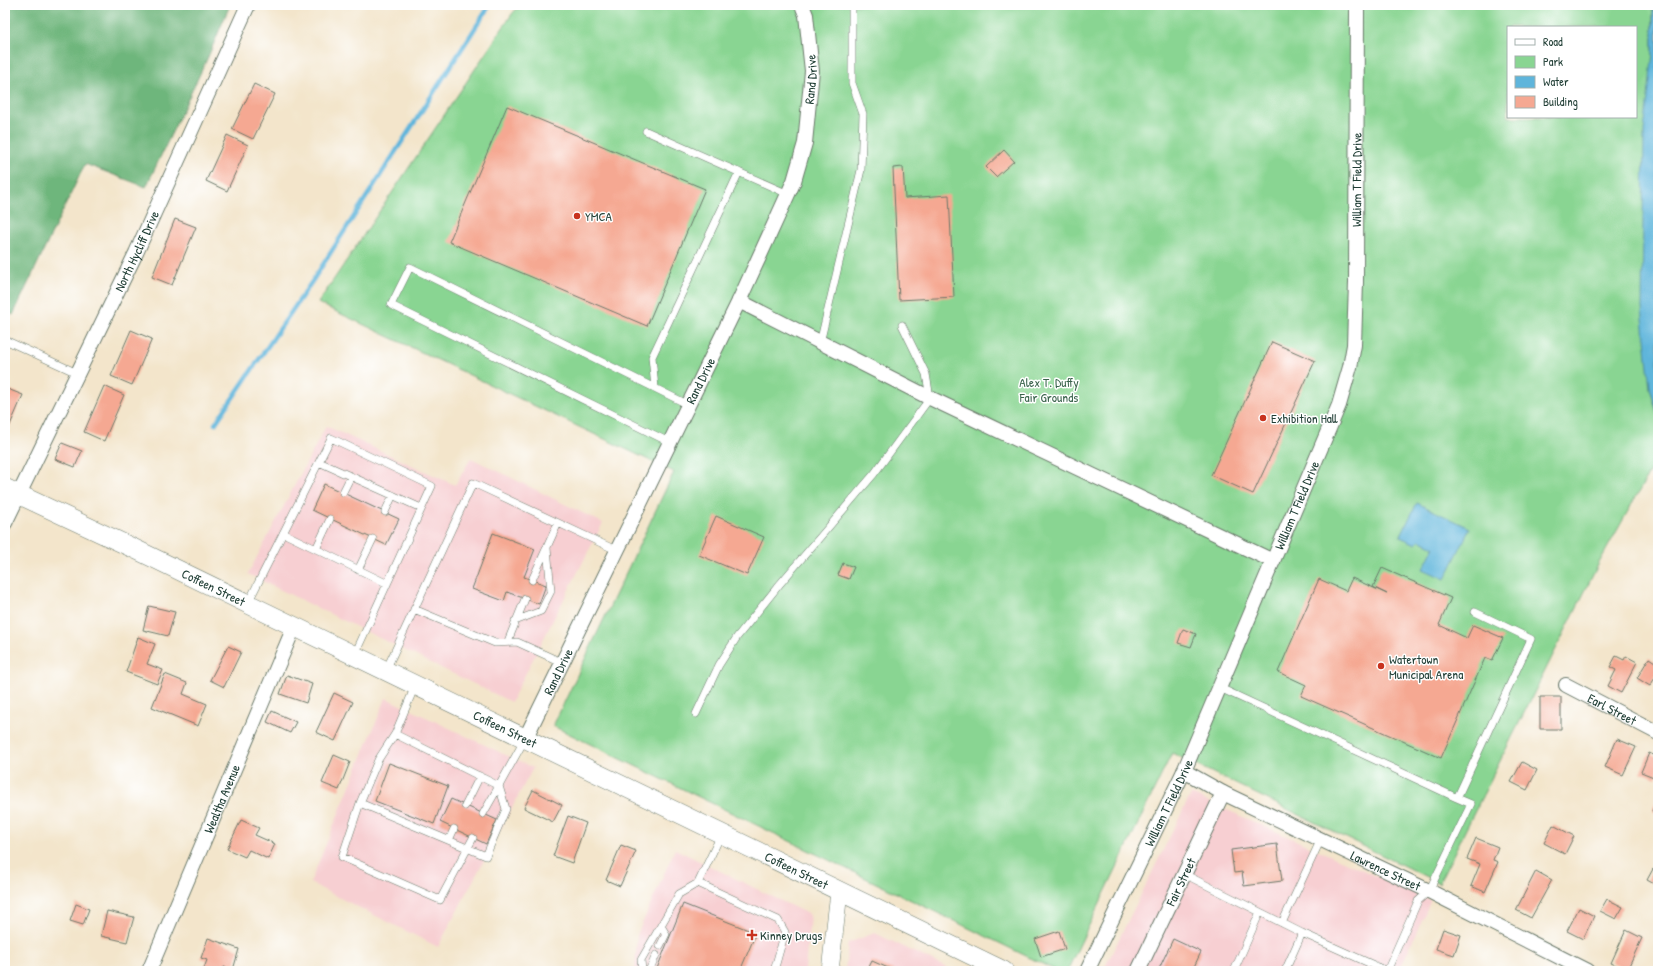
<svg xmlns="http://www.w3.org/2000/svg" width="1663" height="976" font-family="'Patrick Hand',sans-serif">
	<style>
		.built { fill: #f7cfd2 }
		.green { fill: #89d592; stroke: #548963; fill-rule: evenodd }
		.forest { fill: #6eb67c; stroke: #467a58 }
		.water { fill: #5fb5db; stroke: #3f7988 }
		.lines { fill: none; stroke-linecap: round; stroke-linejoin: round }
		.stream { stroke: #5fb5db; stroke-width: 4.5 }
		.building { fill: #f5a892 }
		.service-casing { stroke: #697869; stroke-width: 8 }
		.minor-casing { stroke: #697869; stroke-width: 16 }
		.tertiary-casing { stroke: #697869; stroke-width: 18 }
		.secondary-casing { stroke: #697869; stroke-width: 20 }
		.service { stroke: #fff; stroke-width: 7 }
		.minor { stroke: #fff; stroke-width: 14 }
		.tertiary { stroke: #fff; stroke-width: 17 }
		.secondary { stroke: #fff; stroke-width: 19 }
		.poi-dot { fill: #c8321e; stroke: #fff; stroke-width: 1.5 }
		.labels { text-anchor: middle; stroke-width: 3; stroke-linejoin: round; paint-order: stroke }
		.street-label { font-size: 13px; fill: #1f3d34; stroke: #fff }
		.poi-label { font-size: 13px; fill: #1f3d34; stroke: #fff; text-anchor: start }
		.park-label { font-size: 13px; fill: #3a634c; stroke: #fff }
	</style>
	<rect width="100%" height="100%" fill="#fff"/>
	<filter id="ink" filterUnits="userSpaceOnUse"><feTurbulence type="fractalNoise" baseFrequency=".025" numOctaves="2"/><feDisplacementMap in="SourceGraphic" scale="8" xChannelSelector="R" yChannelSelector="G"/><feConvolveMatrix kernelMatrix="1 2 1 2 8 2 1 2 1" color-interpolation-filters="sRGB"/></filter>
	<filter id="wash" filterUnits="userSpaceOnUse"><feTurbulence type="fractalNoise" baseFrequency=".012" numOctaves="4" result="noise"/><feDisplacementMap in="SourceGraphic" scale="16" xChannelSelector="R" yChannelSelector="G"/><feGaussianBlur stdDeviation="0.9" result="paint"/><feColorMatrix in="noise" values="0 0 0 0 0 0 0 0 0 0 0 0 0 0 0 0 0 1.4 0 .05"/><feComposite in="paint" operator="in"/></filter>
	<g filter="url(#wash)">
		<rect width="100%" height="100%" fill="#f3e5cb"/>
		<!-- built -->
		<path class="built" d="M326,426L455,485L471,458L603,523L511,702L248,574Z
			M386,698L533,768L438,947L310,883Z
			M1191,794L1431,900L1399,971H1103Z
			M675,849L810,915L805,971H635L637,935Z
			M875,933L953,971H845L848,943Z"/>
		<!-- green -->
		<path class="green" d="M520,5H1653L1650,388L1658,416V457L1599,563L1439,883L1172,753L1067,971H1057L553,726L674,472L318,303L512,14ZM1508,27H1636V117H1508Z"/>
		<!-- forest -->
		<path class="forest" d="M5,5H230L208,57L146,187L85,164L13,315L5,311Z"/>
		<!-- water -->
		<path class="water" d="M1653,5H1658V416L1650,388L1642,308L1644,131L1653,52Z
			M1417,503L1470,528L1445,579L1423,569L1434,547L1419,540L1416,544L1400,537Z"/>
		<g class="lines">
			<!-- stream -->
			<path class="stream" d="M215,424L313,280L490,5"/>
		</g>
		<g id="blocks">
			<!-- building -->
			<path class="building" d="M254,84L275,94L253,139L232,129Z
				M507,106L705,189L647,326L449,242Z
				M227,135L248,145L227,191L206,181Z
				M1004,150L1014,161L996,177L986,167Z
				M903,167L905,198L949,195L954,297L899,300L893,168Z
				M175,219L196,227L172,285L152,277Z
				M131,330L152,339L132,385L111,376Z
				M1272,342L1315,361L1253,494L1211,475Z
				M104,386L124,395L104,441L84,432Z
				M5,388L23,395L7,432L5,431Z
				M62,443L82,451L75,467L55,459Z
				M324,484L399,519L386,545L312,510Z
				M716,516L764,537L747,575L699,555Z
				M493,533L535,549L524,577L546,585L539,604L507,592L504,601L472,589Z
				M843,563L854,567L849,579L838,575Z
				M1382,568L1451,598L1439,625L1467,638L1473,625L1503,638L1492,661L1485,658L1441,758L1301,696L1306,685L1278,672L1319,579L1346,591L1352,578L1387,594L1373,587Z
				M149,606L175,612L168,636L143,630Z
				M1183,629L1196,634L1191,647L1178,643Z
				M138,637L155,644L147,664L163,670L157,684L126,672Z
				M228,646L241,652L224,687L210,680Z
				M1616,656L1624,660L1626,656L1637,662L1621,693L1608,686L1616,670L1610,667Z
				M1649,658L1658,664V673L1650,686L1637,678Z
				M165,674L187,683L183,694L207,704L198,726L152,707Z
				M287,675L312,684L306,703L280,694Z
				M334,693L353,702L335,741L316,732Z
				M1540,697H1561V729H1540Z
				M272,711L296,722L290,733L267,722Z
				M1617,739L1636,747L1623,775L1605,767Z
				M1649,753L1658,757V772L1656,778L1641,772Z
				M334,755L350,762L339,790L322,783Z
				M1522,762L1537,770L1527,790L1511,782Z
				M389,763L448,786L434,824L375,801Z
				M533,790L562,805L553,822L524,808Z
				M1658,798V814L1652,811Z
				M451,799L497,820L486,844L440,822Z
				M568,816L586,823L572,863L553,856Z
				M241,820L259,828L255,835L275,844L268,859L249,850L245,857L227,849Z
				M1553,825L1574,836L1565,854L1544,843Z
				M1476,838L1498,847L1493,860L1498,862L1485,892L1471,886L1480,864L1467,859Z
				M1277,844L1282,881L1244,886L1242,872L1234,873L1231,850Z
				M621,845L636,851L620,886L606,880Z
				M1653,869L1658,872V886L1647,880Z
				M1536,871L1552,880L1531,918L1516,910Z
				M1607,899L1623,907L1616,919L1600,911Z
				M76,904L89,909L83,925L70,921Z
				M683,904L756,933L740,971H656Z
				M1579,908L1594,916L1583,939L1567,931Z
				M107,911L134,917L127,942L101,936Z
				M1443,929L1461,935L1454,955L1436,949Z
				M1626,930L1642,938L1627,970L1611,963Z
				M1059,931L1065,949L1041,957L1035,939Z
				M208,938L239,949L233,970L224,967L222,971H203L207,960L201,958Z
				M1173,939L1201,952L1192,971H1158Z
				M872,961L895,971H867Z"/>
		</g>
	</g>
	<g filter="url(#ink)">
		<use href="#blocks" fill-opacity="0" stroke="#697869" stroke-width="1"/>
		<g class="lines">
			<!-- service casing -->
			<g class="service-casing">
				<path id="service" d="M646,131L788,194
					M5,340L77,373
					M820,343L861,170L863,114L852,83V5
					M655,388L652,357L739,172
					M671,443L391,305L410,267L689,405
					M319,462L421,508
					M343,492L351,476
					M385,512L393,495
					M283,533L386,583
					M316,549L330,519
					M358,570L373,539
					M532,580L558,523
					M248,603L331,438L432,486L355,654
					M414,609L495,643L517,642L563,663
					M515,621L541,611L551,591L547,548
					M508,641L525,599
					M386,670L473,483L618,551
					M415,686L395,734L499,786L525,739
					M1220,688L1457,798L1531,639L1475,612
					M696,714L719,665L737,637L779,585L874,474L930,398L926,374L902,325
					M395,734L378,760L360,803L486,856L506,809L499,786
					M360,803L342,857L440,900L473,838
					M465,806L480,776
					M483,814L499,786
					M449,840L454,829
					M1184,874L1302,933
					M698,883L778,920L785,932L774,971
					M1282,923L1321,839
					M660,946L666,934L661,926
					M642,971L641,960L679,894L698,883L721,835
					M649,971L656,955
					M1234,971L1260,912
					M1285,971L1302,933L1387,971
					M1387,971L1418,901L1429,891L1471,804L1457,798"/>
			</g>
			<!-- minor casing -->
			<g class="minor-casing">
				<g id="minor">
					<path d="M739,301L930,398L1273,561"/>
					<path id="s1" d="M5,523L136,253L248,5"/>
					<path id="s2" d="M1566,685L1658,733"/>
					<path id="s3" d="M525,739L739,301L794,181L805,143L812,71L806,15L802,5"/>
					<path id="s4" d="M1184,771L1223,793L1429,891L1587,971"/>
					<path id="s5" d="M149,971L294,627"/>
					<path id="s6" d="M1087,971L1184,771L1339,405L1350,367L1354,345L1356,282L1357,5"/>
					<path id="s7" d="M1138,971L1223,793"/>
				</g>
			</g>
			<!-- tertiary casing -->
			<g class="tertiary-casing">
				<path id="tertiary" d="M830,971L839,892"/>
			</g>
			<!-- secondary casing -->
			<g class="secondary-casing">
				<g id="secondary">
					<path id="s8" d="M5,488L135,549L1004,971"/>
				</g>
			</g>
			<!-- service -->
			<use href="#service" class="service"/>
			<!-- minor -->
			<use href="#minor" class="minor"/>
			<!-- tertiary -->
			<use href="#tertiary" class="tertiary"/>
			<!-- secondary -->
			<use href="#secondary" class="secondary"/>
		</g>
	</g>
	<!-- markers -->
	<g class="poi-dot">
		<circle cx="577" cy="216" r="4"/>
		<circle cx="1263" cy="418" r="4"/>
		<circle cx="1381" cy="666" r="4"/>
		<path d="M750 929h4v4h4v4h-4v4h-4v-4h-4v-4h4z"/>
	</g>
	<g class="labels">
		<!-- street labels -->
		<g class="street-label">
			<text dy="5" stroke="none"><textPath href="#s3" startOffset="723">Rand Drive</textPath></text>
			<text dy="5" stroke="none"><textPath href="#s6" startOffset="847">William T Field Drive</textPath></text>
			<text dy="5" stroke="none"><textPath href="#s1" startOffset="302">North Hycliff Drive</textPath></text>
			<text dy="5" stroke="none"><textPath href="#s3" startOffset="399">Rand Drive</textPath></text>
			<text dy="5" stroke="none"><textPath href="#s6" startOffset="511">William T Field Drive</textPath></text>
			<text dy="5" stroke="none"><textPath href="#s8" startOffset="231">Coffeen Street</textPath></text>
			<text dy="5" stroke="none"><textPath href="#s3" startOffset="75">Rand Drive</textPath></text>
			<text dy="5" stroke="none"><textPath href="#s2" startOffset="52">Earl Street</textPath></text>
			<text dy="5" stroke="none"><textPath href="#s8" startOffset="555">Coffeen Street</textPath></text>
			<text dy="5" stroke="none"><textPath href="#s5" startOffset="187">Wealtha Avenue</textPath></text>
			<text dy="5" stroke="none"><textPath href="#s6" startOffset="187">William T Field Drive</textPath></text>
			<text dy="5" stroke="none"><textPath href="#s4" startOffset="225">Lawrence Street</textPath></text>
			<text dy="5" stroke="none"><textPath href="#s8" startOffset="879">Coffeen Street</textPath></text>
			<text dy="5" stroke="none"><textPath href="#s7" startOffset="99">Fair Street</textPath></text>
		</g>
		<!-- poi labels -->
		<g class="poi-label">
			<text x="585" y="221">YMCA</text>
			<text x="1271" y="423">Exhibition Hall</text>
			<text x="1389" y="664">Watertown<tspan x="1389" dy="15">Municipal Arena</tspan></text>
			<text x="760" y="940">Kinney Drugs</text>
		</g>
		<!-- park labels -->
		<g class="park-label">
			<text x="1049" y="387">Alex T. Duffy<tspan x="1049" dy="15">Fair Grounds</tspan></text>
		</g>
	</g>
	<!-- margin -->
	<rect width="1663" height="976" fill="none" stroke="#fff" stroke-width="20"/>
	<!-- legend -->
	<rect x="1507" y="26" width="130" height="92" fill="#ffffff" stroke="#a5b1ae"/>
	<rect x="1515" y="39" width="20" height="6" fill="#ffffff" stroke="#a5b1ae"/>
	<text x="1543" y="46" font-size="12" fill="#1f3d34">Road</text>
	<rect x="1515" y="56" width="20" height="12" fill="#89d592" stroke="#a5b1ae"/>
	<text x="1543" y="66" font-size="12" fill="#1f3d34">Park</text>
	<rect x="1515" y="76" width="20" height="12" fill="#5fb5db" stroke="#a5b1ae"/>
	<text x="1543" y="86" font-size="12" fill="#1f3d34">Water</text>
	<rect x="1515" y="96" width="20" height="12" fill="#f5a892" stroke="#a5b1ae"/>
	<text x="1543" y="106" font-size="12" fill="#1f3d34">Building</text>
</svg>
